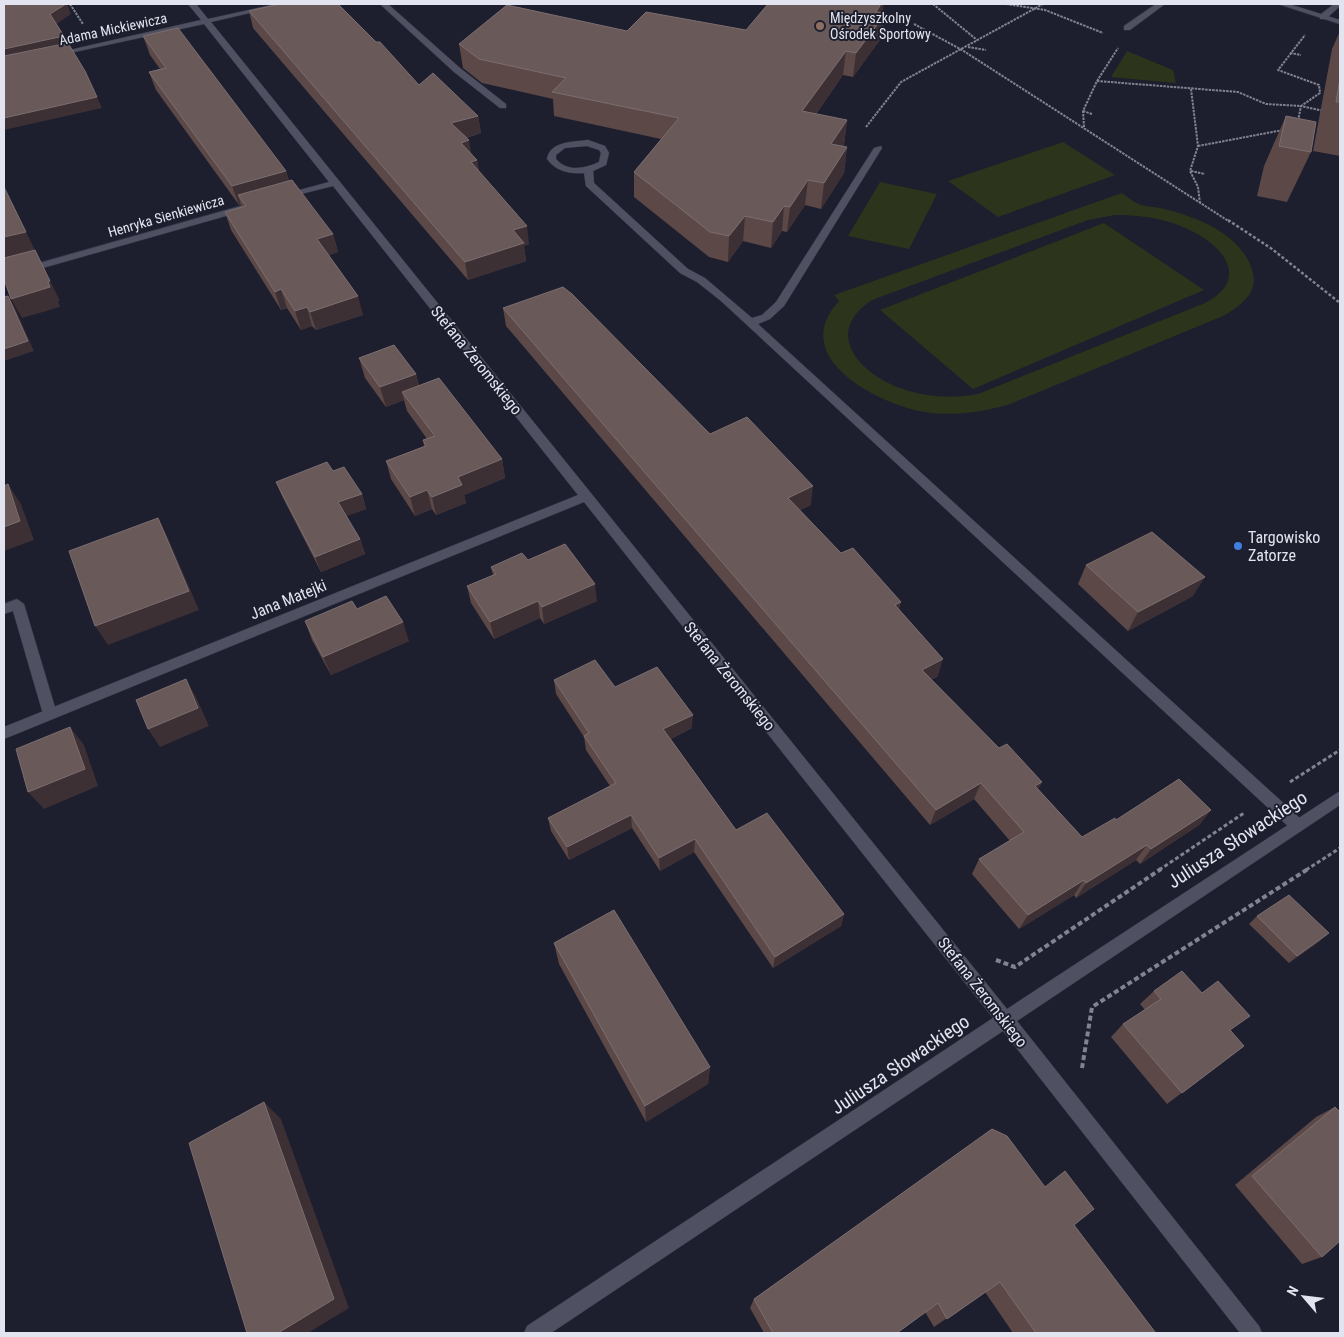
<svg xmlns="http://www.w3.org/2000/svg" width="1344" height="1337" font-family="'Roboto Condensed',sans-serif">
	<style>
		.green { fill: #2c351b; fill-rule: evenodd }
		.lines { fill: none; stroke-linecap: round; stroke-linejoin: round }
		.service-casing { stroke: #373846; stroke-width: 1 }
		.minor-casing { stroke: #373846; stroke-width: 1 }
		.path-far3 { stroke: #818390; stroke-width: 2; stroke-dasharray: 2.5 1; stroke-linecap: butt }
		.path-far2 { stroke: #818390; stroke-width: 2.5; stroke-dasharray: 3 2; stroke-linecap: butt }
		.path-far1 { stroke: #818390; stroke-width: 3; stroke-dasharray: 4 2.5; stroke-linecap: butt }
		.path { stroke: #818390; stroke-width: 4; stroke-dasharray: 5 3; stroke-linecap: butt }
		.service { fill: #4f5163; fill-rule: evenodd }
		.minor { fill: #4f5163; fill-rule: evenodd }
		.wall { fill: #5b4847 }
		.shaded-wall { fill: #3c3035 }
		.building { fill: #6a5959; stroke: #7c6e70 }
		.education-dot { fill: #8d6e63; stroke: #1d1e2e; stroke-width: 2 }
		.shop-dot { fill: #3f7fe0; stroke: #1d1e2e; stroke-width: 2 }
		.labels { text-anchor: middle; stroke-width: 4; stroke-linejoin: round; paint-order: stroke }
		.far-poi-label { font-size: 14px; fill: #e2e4ef; stroke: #1d1e2e; text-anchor: start }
		.far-street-label { font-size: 14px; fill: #e2e4ef; stroke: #1d1e2e }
		.street-label { font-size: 16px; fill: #e2e4ef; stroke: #1d1e2e }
		.poi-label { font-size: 16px; fill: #e2e4ef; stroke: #1d1e2e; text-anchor: start }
		.near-street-label { font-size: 19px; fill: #e2e4ef; stroke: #1d1e2e }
	</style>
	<rect width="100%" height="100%" fill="#1d1e2e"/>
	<!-- green -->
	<path class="green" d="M1127,51L1173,70L1176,83L1111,77Z
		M1063,142L1115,175L998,217L948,181Z
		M880,182L937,194L909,249L848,236Z
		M1122,193C1127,197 1135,203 1141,205C1150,207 1159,207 1168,210C1200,218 1244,236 1253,273C1258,294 1239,307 1223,316L1010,404C980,413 950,417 919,411C873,401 788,356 839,301L834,295ZM1115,215C1136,215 1156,217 1175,224C1213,236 1258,275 1205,303L978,394C954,398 930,398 906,390C863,377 820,334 872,300L1088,220Z
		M1104,223L1204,290L973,389L880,310Z"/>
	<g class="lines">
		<!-- service casing -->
		<g class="service-casing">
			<path id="service" d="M380,4H388L460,68L506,104V108H500L454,72Z
				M1156,4H1165L1130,30H1124V26Z
				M1334,4H1340V6L1326,19H1320V15Z
				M588,140L605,146L609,153L606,165L593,171L594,183L688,269L705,278L752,318L762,315L776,302L874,148L881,146L882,148L784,306L770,319L758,324L1302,820L1305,825L1302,830L1297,832L1292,830L721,301L697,282L680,273L586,186L584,173C568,174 556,171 547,159C550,141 573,142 588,140ZM587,146L599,150L601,153L599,162C584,169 567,172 556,159V155L565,148Z
				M17,599L24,604L57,714L55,718H45L43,714L13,611L4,614V604Z"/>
		</g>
		<!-- minor casing -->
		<g class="minor-casing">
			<path id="minor" d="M188,4H196L208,19L276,4H289L211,22L1007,1009L1340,791V805L1017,1021L1259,1326L1262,1333H1240L1003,1031L551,1333H524L527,1326L993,1018L584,502L4,739V727L578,495L333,186L281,199V195L329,182L204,24L56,56L52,54L201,20Z
				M1278,4H1289L1340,20V24Z
				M244,205L249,208L247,210L4,279V273Z"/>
		</g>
		<!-- path-far3 -->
		<path class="path-far3" d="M70,4L83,24
			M933,4L977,40
			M1006,4L1045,10L1103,33
			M914,24L962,50L1230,222
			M968,47L986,50
			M1290,53L1301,55
			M1097,81L1238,92L1266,104L1301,106L1320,93L1319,85L1278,70L1305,35
			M1191,89L1198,146L1190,171L1198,187L1200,203
			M1083,111L1092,114
			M1298,121L1301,106L1324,111
			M866,127L901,82L1043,4
			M1084,127L1083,111L1097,81L1118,48
			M1198,146L1283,130
			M1191,171L1205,174"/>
		<!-- path-far2 -->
		<path class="path-far2" d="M1228,220L1272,249L1340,303"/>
		<!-- path-far1 -->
		<path class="path-far1" d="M1290,782L1340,750
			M1159,870L1244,813
			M1306,870L1340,848"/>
		<!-- path -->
		<path class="path" d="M996,960L1015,967L1161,869
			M1082,1068L1092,1007L1308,869"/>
		<!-- service -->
		<use href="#service" class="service"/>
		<!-- minor -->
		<use href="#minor" class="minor"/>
	</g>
	<!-- wall -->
	<path class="wall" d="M249,11L376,42L419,85L478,116L481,133L466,138L471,154L477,160L479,171L529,244L524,246L526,261L468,280L253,28Z
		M882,13V37L853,77L843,75L816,114L847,120L844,145L843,147H847L844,173L821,209L805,205L787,232L782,231L771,248L743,241L728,262L709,257L634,197V172L661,139L554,116L553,99L482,83L463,68L459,44L627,31L746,30Z
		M1340,31V156L1313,151L1332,49Z
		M143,36L286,171L289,181L333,234L338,252L329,255L363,315L316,330L312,326L301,330L287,308L281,310L231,230L225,212L242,207L241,205H239L156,90L149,72L160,69L150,55Z
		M1286,116L1311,152L1287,202L1257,196L1264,166Z
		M503,308L710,434L811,505L800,510L841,553L899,610L938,676L931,680L999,748L1042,782L1038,789L1082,837L1116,820L1211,810L1199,825L1140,864L1136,860L1076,898L1074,895L1019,929L972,874L979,859L1010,841L974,799L930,825L506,326Z
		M359,358L416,374L419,386L502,459L505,478L464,495L466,503L436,515L432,509L415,516L391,479L386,461L424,446L423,440L427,439L407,411L404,400L386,407L365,378Z
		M333,471L362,494L366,509L346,516L360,539L365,554L321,572L282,496L276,482Z
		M528,560L597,601L544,624L540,618L494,639L471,603L467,586L493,575L491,567Z
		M1086,565L1193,596L1128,631L1078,584Z
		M357,609L409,641L331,675L312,640L305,621Z
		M554,680L615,687L692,728L671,739L736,830L844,914L841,926L773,968L694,852L660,871L632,828L569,860L551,831L548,818L610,786L586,750L584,737L556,694Z
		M1257,916L1320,941L1289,963L1249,924Z
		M554,943L710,1067L708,1084L646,1122L559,964Z
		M1154,991L1231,1031L1244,1046L1167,1104L1111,1037L1123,1024L1145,1010L1140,1004Z
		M1335,1107L1322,1257L1302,1264L1235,1185L1316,1117Z
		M1074,1225L1154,1333H1013L985,1292L934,1327L925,1312L897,1333H764L750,1308L754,1299Z"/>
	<!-- shaded-wall -->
	<path class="shaded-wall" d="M66,4H67L71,14L55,25L50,14Z
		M881,4H884L881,19L886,13L882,37L853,77L856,53L876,12Z
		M64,36L69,47L4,61V49Z
		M846,51L843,75L800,136L802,111Z
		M97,97L102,108L4,130V118Z
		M478,116L481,133L454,141L451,123Z
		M847,120L844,145L828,169L831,144Z
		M469,140L472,158L461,143Z
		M847,147L844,173L821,209L824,183Z
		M477,160L480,178L471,162Z
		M286,171L291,191L238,195L241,205H239L232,186Z
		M808,180L805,205L787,232L790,207Z
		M4,187L60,301H58L60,307L22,318L11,299L4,271Z
		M784,206L782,231L771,248L773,222Z
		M745,216L743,241L728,262L729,236Z
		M527,226L529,244L524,246L526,261L468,280L465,262L513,230Z
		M333,234L338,252L322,257L317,239Z
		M281,289L287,308L281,310L275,292Z
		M8,296L14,306L34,351L4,361V349Z
		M358,296L363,315L316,330L310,312Z
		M307,307L312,326L301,330L295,311Z
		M416,374L421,394L402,392L404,400L386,407L380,387Z
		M502,459L505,478L464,495L466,503L436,515L432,497L458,477Z
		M8,484L21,504L34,540L4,551V527Z
		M813,486L811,505L786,516L788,498Z
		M427,490L432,509L415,516L410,497Z
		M362,494L366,509L343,517L338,502Z
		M158,518L168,538L199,610L108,645L95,626Z
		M360,539L365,554L321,572L315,557Z
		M1205,577L1193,596L1128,631L1138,612Z
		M595,584L597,601L544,624L542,607Z
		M538,601L540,618L494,639L490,622Z
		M901,602L897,619L895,605Z
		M403,622L409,641L331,675L323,657Z
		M943,659L938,676L917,687L922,670Z
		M186,679L196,697L209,726L160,747L148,729Z
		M693,715L692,728L663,743V729Z
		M70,727L84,745L98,786L44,809L28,792Z
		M1042,782L1034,798L1035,786Z
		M981,783L974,799L930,825L936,810Z
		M1211,810L1199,825L1140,864L1151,849Z
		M631,815L632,828L569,860L567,847Z
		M695,839L694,852L660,871L659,858Z
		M1147,845L1136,860L1076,898L1086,883Z
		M1084,880L1074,895L1019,929L1028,915Z
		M844,914L841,926L773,968L775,957Z
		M1329,933L1320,941L1289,963L1297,956Z
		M710,1067L708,1084L646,1122L645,1106Z
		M264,1102L281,1119L349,1308L308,1333H278Z"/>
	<!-- building -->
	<path class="building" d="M4,4H66L50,14L64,36L4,49Z
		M280,4H338L376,42H380L419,85L433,73L478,116L451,123L469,140L461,143L477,160L471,162L527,226L513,230L524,243L465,262L249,11Z
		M768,4H881L876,12L886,13L856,53L846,51L802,111L847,120L831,144L847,147L824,183L808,180L790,207L784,206L773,222L745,216L729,236L710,232L634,172L679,118L552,92L566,78L479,59L459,44L507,5L627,31L646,12L746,30Z
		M178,28L286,171L232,186L149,72L166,68L143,36Z
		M68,43L85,71L97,97L4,118V56Z
		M1340,79V102H1336Z
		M1286,116L1316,122L1311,152L1279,146Z
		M292,180L333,234L317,239L358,296L310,312L307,307L295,311L281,289L275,292L225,212L246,206L238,195Z
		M4,187L26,232L4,237Z
		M35,250L50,281L48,282L50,287L11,299L4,279V258Z
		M563,287L572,294L710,434L747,417L813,486L788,498L841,553L853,548L901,602L895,605L943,659L922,670L999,748L1007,744L1042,782L1035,786L1082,837L1115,818L1116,820L1179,779L1211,810L1151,849L1147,845L1086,883L1084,880L1028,915L979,859L1024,832L981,783L936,810L503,308Z
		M8,296L28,341L4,349V297Z
		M394,345L416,374L380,387L359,358Z
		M439,378L502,459L458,477L462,485L432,497L427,490L410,497L386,461L426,446L423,440L435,436L402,392Z
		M327,462L333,471L344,467L362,494L338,502L360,539L315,557L276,482Z
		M8,484L20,521L4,527V486Z
		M158,518L189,591L95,626L69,551Z
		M1152,532L1205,577L1138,612L1086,565Z
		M565,544L595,584L542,607L538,601L490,622L467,586L496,574L491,567L522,553L528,560Z
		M386,596L403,622L323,657L305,621L352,601L357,609Z
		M595,660L615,687L657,667L693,715L663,729L736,830L767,813L844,914L775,957L695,839L659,858L631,815L567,847L548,818L616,783L584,736L589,733L554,680Z
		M186,679L198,708L148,729L136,700Z
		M70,727L85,769L28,792L16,749Z
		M1289,895L1329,933L1297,956L1257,916Z
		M614,910L710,1067L645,1106L554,943Z
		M1182,971L1202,993L1218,981L1250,1016L1230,1030L1244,1046L1182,1093L1123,1024L1161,999L1154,991Z
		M264,1102L334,1299L278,1333H247L189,1143Z
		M1335,1107L1340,1112V1241L1322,1257L1252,1176Z
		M992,1129L1007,1136L1045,1187L1065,1171L1094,1209L1074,1225L1155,1332L1154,1333H1036L1000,1282L947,1319L938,1303L897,1333H773L754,1299Z"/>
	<!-- markers -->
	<circle class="education-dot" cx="820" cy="26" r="5"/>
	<circle class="shop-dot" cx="1238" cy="546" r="5"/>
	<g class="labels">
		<!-- far-poi labels -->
		<g class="far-poi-label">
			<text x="830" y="23">Międzyszkolny<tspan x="830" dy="16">Ośrodek Sportowy</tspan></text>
		</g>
		<!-- far-street labels -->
		<g class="far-street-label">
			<text transform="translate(113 29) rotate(-12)" y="5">Adama Mickiewicza</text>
			<text transform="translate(166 216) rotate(-16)" y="5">Henryka Sienkiewicza</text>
		</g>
		<!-- street labels -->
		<g class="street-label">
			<text transform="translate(477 360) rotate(51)" y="6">Stefana Żeromskiego</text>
			<text transform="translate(288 599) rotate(-22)" y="6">Jana Matejki</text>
			<text transform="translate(730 676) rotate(51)" y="6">Stefana Żeromskiego</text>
			<text transform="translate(983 992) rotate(52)" y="6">Stefana Żeromskiego</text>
		</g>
		<!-- poi labels -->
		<g class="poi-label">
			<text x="1248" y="543">Targowisko<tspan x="1248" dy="18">Zatorze</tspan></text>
		</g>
		<!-- near-street labels -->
		<g class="near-street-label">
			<text transform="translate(1237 839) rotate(-33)" y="7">Juliusza Słowackiego</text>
			<text transform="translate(900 1064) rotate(-34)" y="7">Juliusza Słowackiego</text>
		</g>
	</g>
	<!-- border -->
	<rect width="1344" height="1337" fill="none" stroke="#e2e4ef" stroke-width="10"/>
	<!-- north arrow -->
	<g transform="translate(1304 1297) rotate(298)" stroke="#1d1e2e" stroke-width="4" paint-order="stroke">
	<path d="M0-4L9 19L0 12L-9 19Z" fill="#e2e4ef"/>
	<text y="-8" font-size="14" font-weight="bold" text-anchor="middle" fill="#e2e4ef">N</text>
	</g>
</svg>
